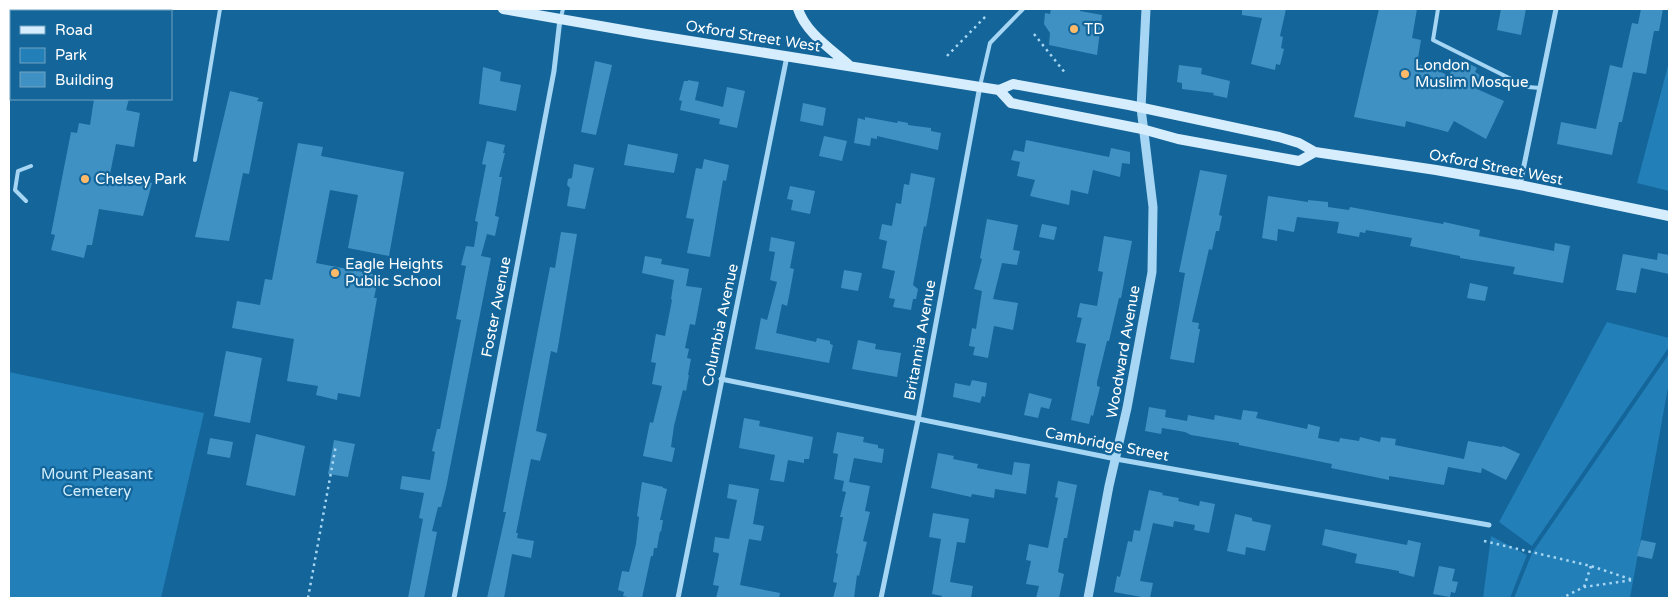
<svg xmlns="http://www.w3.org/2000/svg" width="1678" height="607" font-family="'Varela Round',sans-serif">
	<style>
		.green { fill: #227fb7 }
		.building { fill: #4091c3 }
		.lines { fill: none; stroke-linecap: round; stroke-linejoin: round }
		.path { stroke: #a6d6f3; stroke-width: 2.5; stroke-dasharray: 2.5 4; stroke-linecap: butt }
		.service { stroke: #a6d6f3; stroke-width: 4 }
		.minor { stroke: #a6d6f3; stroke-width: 5 }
		.tertiary { stroke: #a6d6f3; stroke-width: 9 }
		.secondary { stroke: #d6edfd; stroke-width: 10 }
		.poi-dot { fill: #ffba69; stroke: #13659a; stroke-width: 2 }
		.labels { text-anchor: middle; stroke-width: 4.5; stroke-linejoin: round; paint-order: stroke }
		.poi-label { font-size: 15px; fill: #fff; stroke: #13659a; text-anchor: start }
		.street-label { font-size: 15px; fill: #fff; stroke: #13659a }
		.park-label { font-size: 15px; fill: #cfecfd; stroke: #13659a }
	</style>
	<rect width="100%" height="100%" fill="#13659a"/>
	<!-- green -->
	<path class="green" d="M1669,62V191L1637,183Z
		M1607,322L1669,338V347L1532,546L1499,522Z
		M1669,354V382L1630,598H1514L1532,553Z
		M9,372L204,413L161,598H9Z
		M1491,536L1527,555L1510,598H1483Z"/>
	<!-- building -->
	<path class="building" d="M1051,9H1080V11L1102,15L1097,55L1049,45L1050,33L1044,24L1045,13L1050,14Z
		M1242,9H1286L1280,36L1283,37L1281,48L1284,49L1280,65L1276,64L1275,70L1251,64L1262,18L1242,15Z
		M1379,9H1417L1412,38L1421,40L1417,64L1433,68L1449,76L1454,63L1463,67L1466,62L1477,68L1475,72L1483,77L1477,89L1504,101L1486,139L1454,121L1448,132L1406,121L1405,127L1354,117Z
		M1501,9H1526L1521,35L1497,30Z
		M1641,9H1663L1659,31H1654L1646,74L1633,72L1622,122H1619L1612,155L1557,144L1561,122L1596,129L1610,65L1622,68L1632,23L1638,24Z
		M595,61L612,65L596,135L581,132Z
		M1179,65L1202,68L1201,74L1230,81L1227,98L1213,95L1214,93L1182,89V83L1177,82Z
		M483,67L501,72L500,81L521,85L516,111L479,104Z
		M688,80L699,82L695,100L723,107L727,87L745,91L737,128L719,124L720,119L680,110L682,101L679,100L684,81H688Z
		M230,91L259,98L257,101L263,102L249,174L243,173L229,241L195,237Z
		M94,99H129L126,110L140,113L134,147L116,144L109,179L133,184L135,178L152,183L143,216L99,209L92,245H87L84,258L51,250L55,235L51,234L71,132L77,133L79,123L90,125Z
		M803,103L826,108L823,126L800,121Z
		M865,117L897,123L898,121L908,123V125L931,128V131L941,133L938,150L877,136V139L871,138L870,146L854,143L858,118L865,120Z
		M824,136L847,141L842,161L819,156Z
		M1026,140L1109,157L1111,148L1130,152V164L1122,163L1120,177L1093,170L1088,194L1071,190L1069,205L1030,196L1035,180L1017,176L1020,162L1011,160L1014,150L1024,152Z
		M487,141L505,145L503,153H505L499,177H502L495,216L499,217L495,236L487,234L481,256L491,258L446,488L441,507H438L432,531L437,532L424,598H408L423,519L419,518L424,493L400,489L402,476L430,480L435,452L432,451L437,429H440L461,320L456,319L466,266L461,265L466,246L474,247L478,222L475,221L486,165L482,164Z
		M298,143L323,147L321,156L404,172L389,256L348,248L358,195L330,190L316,263L379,275L374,298H377L360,397L338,393L337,400L316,395L318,386L287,381L294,339L232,328L237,301L260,305L265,279L272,280Z
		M628,144L678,154L674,173L624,165Z
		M704,159L729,165L726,181L723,180L710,257L687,253L694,219L686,218L696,168L702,169Z
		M574,164L594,168L585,209L567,206L570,188L567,185L568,179L572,178Z
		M1200,170L1227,175L1219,215L1222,216L1219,231H1216L1212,250L1209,249L1192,322L1199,323L1198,329H1200L1194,363L1170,359L1185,273L1179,272Z
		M911,173L935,178L926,227L924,226L913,285L918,289L916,299H913L911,310L893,307L895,299L889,298L895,271L882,268L887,241L879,239L882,224L892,226L896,203L901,204L904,184L909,185Z
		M790,186L815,191L810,214L791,210L793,200L787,199Z
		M1268,196L1308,202V200L1328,202V207L1349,210L1350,207L1443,224L1444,222L1480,230L1479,236L1554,251L1555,243L1570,246L1563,283L1513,274L1515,267L1460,258V256L1410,246L1412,238L1366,230L1365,233L1360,232L1359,237L1337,233L1339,222L1297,217L1294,232L1278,229L1277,241L1262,238Z
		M987,219L1018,225L1013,250L1020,251L1017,265L1002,263L993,299L1018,303L1013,330L994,326L988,358L973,355L975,347L969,346L972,328L976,329L982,291L974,289L982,259L980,258Z
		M1042,224L1057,227L1054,240L1039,237Z
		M561,232L577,234L557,353L551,351L536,431L547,434L540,461L531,459L516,533H518L517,538L534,541L531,558L512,554L504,598H487L506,512H503L550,267L555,268Z
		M1104,236L1132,241L1121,298H1119L1109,341H1107L1097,382V386L1100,387L1093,416L1091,415L1089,424L1071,420L1086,344L1076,342L1082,318L1077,317L1080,303L1097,306L1103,272L1098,271Z
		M771,237L795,242L790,268L794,269L790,291L787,306L782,304L776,333L816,342L817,338L830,341V344L833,345L829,363L755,349L761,318L767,320L777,282L770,280L775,252L769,251Z
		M1658,253L1669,255V274L1641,268L1636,293L1616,290L1623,254L1657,260Z
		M645,256L662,259L661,264L689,269L686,286L702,288L695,325L690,324L685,348L689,349L687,358L691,359L688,375H689L686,391L683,390L674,426L671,447L675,448L672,462L643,456L650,422L653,423L662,386L652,384L656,363L651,362L656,334L665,336L672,300L671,299L674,280L642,273Z
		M844,270L862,273L858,291L841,288Z
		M1470,283L1488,287L1485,301L1467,298Z
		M858,340L876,344L875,349L901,353L897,377L852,369Z
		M226,351L262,358L250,423L214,416Z
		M972,380L987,383L985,397L982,396L980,403L953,397L955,383L970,386Z
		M1029,393L1052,399L1049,409L1041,407L1038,418L1024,415Z
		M1149,407L1166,410L1165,417L1187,421L1188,415L1214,420L1215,415L1241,420L1243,410L1258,412L1256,418L1307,429L1308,424L1320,427L1318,438L1339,442L1340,438L1359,441L1360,437L1380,442L1381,437L1396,439L1395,445L1464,459L1468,441L1502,447L1503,446L1520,454L1506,480L1482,468L1481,473L1448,467L1444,485L1389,476V480L1331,468L1332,464L1239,445V443L1191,435L1185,432L1162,428L1161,434L1145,431Z
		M744,418L760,421L759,426L813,437L809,459H804V463L788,460L784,482L770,480L775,455L739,448Z
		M837,432L864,437L863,442L878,445V448L884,449L882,463L854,458L849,482L870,486L865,511L870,512L863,541L867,542L859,576L857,575L854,598H833L837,583L833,582L838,554L836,553L843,517H840L846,492L842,491L844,481L834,479L838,454L833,453Z
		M256,434L305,446L295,496L246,485Z
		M210,438L233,442L230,458L207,454Z
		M334,440L355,444L348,477L328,474Z
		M938,453L954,456L953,459L978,464L977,468L1012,475L1014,462L1030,464L1026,494L995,489L994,498L972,494L971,497L931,488Z
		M1058,481L1077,485L1067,538H1064L1058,572L1064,574L1059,598H1036L1039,586L1026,584L1031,561L1026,560L1029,544L1048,548L1058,498L1055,497Z
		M642,482L663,487V488L667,489L660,520H663L661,532L660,531L657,548H654L653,556H651L642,598H632L623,596L624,592L618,590L622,571L629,572L636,544L639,517L637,516Z
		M729,484L759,489L753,524L764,526L761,541L749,539L740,585L780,593L779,598H716L719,586L713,585L719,554L718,553L713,552L715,537L729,539L737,500L727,498Z
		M1149,490L1163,493L1162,495L1179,498L1178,501L1199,506L1200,501L1215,504L1209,533L1194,530L1195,525L1174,521L1173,527L1153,523L1140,581L1153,583L1150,598H1147L1114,592L1117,576L1120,577L1128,541L1132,542L1134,530L1140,531Z
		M933,513L969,519L965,543L957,542L950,582L973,586L971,598H941L942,596L932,594L941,539L929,537Z
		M1235,514L1252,518V521L1271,525L1265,551L1246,547L1245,555L1227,551Z
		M1325,529L1407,545L1408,540L1421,543L1414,577L1399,573V571L1355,563L1357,554L1322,545Z
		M1641,540L1656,543L1652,559L1637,556Z
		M1439,566L1455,569L1452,581L1458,582L1455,593L1451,592L1450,597L1433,594Z"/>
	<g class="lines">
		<!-- path -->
		<path class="path" d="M1034,34L1066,74
			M947,56L986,16
			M1484,541L1591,566L1633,580L1584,587L1562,598
			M1584,587L1591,566
			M308,598L336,445"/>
		<!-- service -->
		<path class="service" d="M1438,9L1433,40L1511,79L1528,87L1540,88
			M561,17L563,9
			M980,86L990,43L1023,9
			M195,160L220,9
			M26,201L15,190L18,171L31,166"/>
		<!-- minor -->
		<path class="minor" d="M1520,185L1556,9
			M721,379L1116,459L1489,525
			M454,598L554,71L560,19
			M678,598L787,56
			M881,598L918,420L980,86"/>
		<!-- tertiary -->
		<path class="tertiary" d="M1088,598L1109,486L1127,408L1152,272L1153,207L1141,108L1146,9"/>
		<!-- secondary -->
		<path class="secondary" d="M503,9L646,34L999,90L1013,84L1129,105L1279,137L1299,143L1315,152L1436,170L1520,185L1669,216
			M798,9C806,33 831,49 850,66
			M999,90L1011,103L1142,129L1178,139L1299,161L1315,152"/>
	</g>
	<!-- markers -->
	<g class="poi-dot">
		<circle cx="1074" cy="29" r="5"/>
		<circle cx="1405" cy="74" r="5"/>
		<circle cx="85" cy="179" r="5"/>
		<circle cx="335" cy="273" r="5"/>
	</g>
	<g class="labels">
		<!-- poi labels -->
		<g class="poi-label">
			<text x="1084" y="34">TD</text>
			<text x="1415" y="70">London<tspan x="1415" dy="17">Muslim Mosque</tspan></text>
			<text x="95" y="184">Chelsey Park</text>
			<text x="345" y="269">Eagle Heights<tspan x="345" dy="17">Public School</tspan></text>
		</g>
		<!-- street labels -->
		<g class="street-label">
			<text transform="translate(753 36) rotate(9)" y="5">Oxford Street West</text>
			<text transform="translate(1496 167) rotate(11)" y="5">Oxford Street West</text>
			<text transform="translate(496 307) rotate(-79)" y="5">Foster Avenue</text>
			<text transform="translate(720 325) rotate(-78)" y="5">Columbia Avenue</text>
			<text transform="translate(920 340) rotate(-80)" y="5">Britannia Avenue</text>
			<text transform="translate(1123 352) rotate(-80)" y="5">Woodward Avenue</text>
			<text transform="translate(1107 444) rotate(11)" y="5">Cambridge Street</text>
		</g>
		<!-- park labels -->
		<g class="park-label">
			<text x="97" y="479">Mount Pleasant<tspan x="97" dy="17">Cemetery</tspan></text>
		</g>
	</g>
	<!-- border -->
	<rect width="1678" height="607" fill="none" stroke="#ffffff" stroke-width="20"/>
	<!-- legend -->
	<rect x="10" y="10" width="162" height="90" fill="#13659a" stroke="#71a3c2"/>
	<rect x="20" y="26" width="25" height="8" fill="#d6edfd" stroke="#71a3c2"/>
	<text x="55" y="35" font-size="15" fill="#ffffff">Road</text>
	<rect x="20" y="48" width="25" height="15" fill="#227fb7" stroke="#71a3c2"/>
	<text x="55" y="60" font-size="15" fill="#ffffff">Park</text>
	<rect x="20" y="72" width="25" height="15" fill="#4091c3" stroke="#71a3c2"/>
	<text x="55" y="85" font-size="15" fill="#ffffff">Building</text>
</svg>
